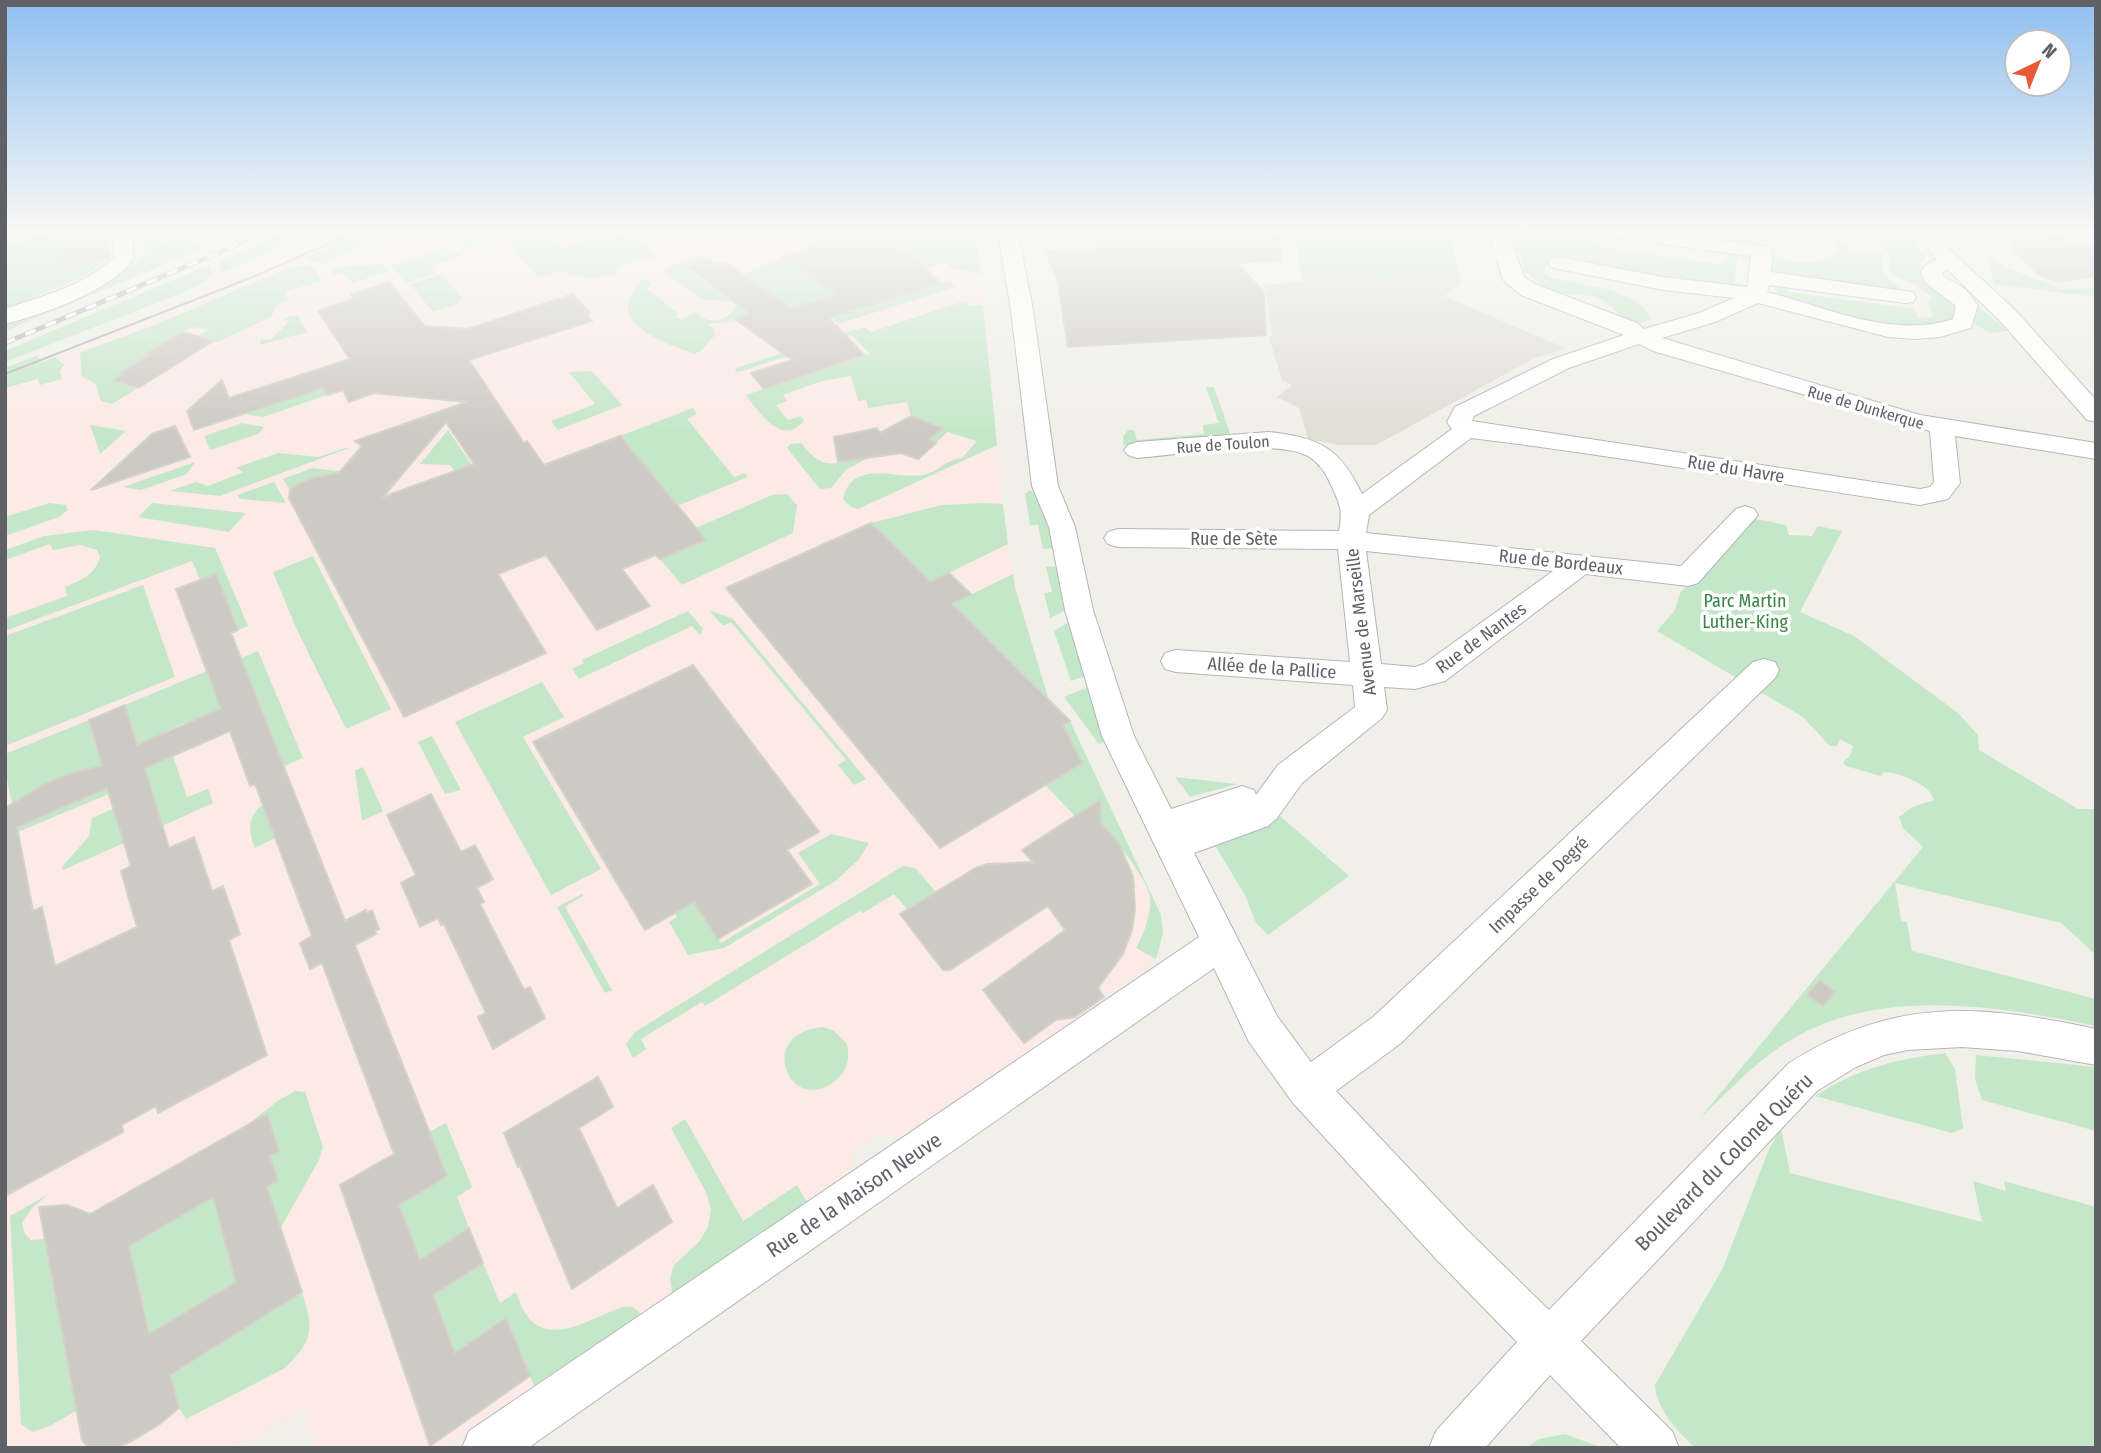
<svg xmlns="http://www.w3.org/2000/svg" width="2101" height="1453" font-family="'Fira Sans Condensed',sans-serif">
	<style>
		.education { fill: #e0dfd6 }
		.medical { fill: #fbeae6 }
		.green { fill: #c5e7c9 }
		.building { fill: #cccac4; stroke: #d5d2c6; stroke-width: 2; fill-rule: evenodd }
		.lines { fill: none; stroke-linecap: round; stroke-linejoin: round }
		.minor-casing { stroke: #b5b6bb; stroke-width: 2 }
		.minor { fill: #fff; fill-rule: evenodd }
		.tram { stroke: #b5b5b7; stroke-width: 2 }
		.rail-casing { stroke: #b5b5b7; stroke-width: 5 }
		.rail { stroke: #fff; stroke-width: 3.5; stroke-dasharray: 11; stroke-linecap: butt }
		.labels { text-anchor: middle; stroke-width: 7; stroke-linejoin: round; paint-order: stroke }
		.far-street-label { font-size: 16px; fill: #5f6167; stroke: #fff }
		.street-label { font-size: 18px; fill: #5f6167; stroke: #fff }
		.park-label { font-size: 18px; fill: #388544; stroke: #fff }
		.near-street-label { font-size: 21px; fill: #5f6167; stroke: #fff }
	</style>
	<rect width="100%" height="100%" fill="#f0efe8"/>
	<!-- education -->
	<path class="education" d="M1295,228H1447L1462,284L1444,296L1565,348L1533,359L1376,445H1339L1308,439L1299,408L1277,397L1292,385L1282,380L1269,337L1272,336L1265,285L1302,282Z"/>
	<!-- medical -->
	<path class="medical" d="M145,228H213L200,234L214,253L223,275L272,255L281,256L293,263L369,228H954L981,267L1004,515L1015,587L1049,700L1070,721L1163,925L1159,952L1151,966L897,1141L891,1135H878L869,1140L857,1148L851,1161L856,1169L444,1448H315L303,1409L235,1448H5V377L208,297L201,288L197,289L214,278L206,255L192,237L187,235L167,243L145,232Z"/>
	<!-- green -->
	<path class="green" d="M296,228H327L221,273L218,261Z
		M369,228H428L336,255L339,259C326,264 318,265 306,257Z
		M449,228H502L499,239L463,250L445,231Z
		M519,228L580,229L551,240L562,249L608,233L615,238L628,233L656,255L650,260L644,256L613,269L618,273C602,279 575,280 562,270L539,278L507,243L527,237Z
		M945,228H973L977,238L981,274L953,269L945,262L792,308L743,275L782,258L819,282Z
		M1295,228H1447L1459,271L1427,270L1404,277L1384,279L1301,274Z
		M1510,228H1540L1541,231V228H1589L1590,242L1603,247L1720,264L1727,261L1728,240L1649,228H1751L1750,238C1767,259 1813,272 1836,253L1837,247L1833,240L1813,228H1829L1856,253H1881L1884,276L1900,288L1905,297L1760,277V262L1738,258L1734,283L1757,287L1755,296L1551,262L1546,266L1544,273L1553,278C1580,285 1642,289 1650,319C1624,335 1617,303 1596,297C1581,293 1566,296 1552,293C1547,291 1531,275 1523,270L1521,256L1511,246L1515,234Z
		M1861,228H1905L1920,251L1926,254L1925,260L1919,265L1922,272L1975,304L2009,331L1990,333L1970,321L1951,329L1883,324L1779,296L1775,289L1776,283H1786L1789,292L1914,309L1918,318L1933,317L1927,302L1932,298L1918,286L1889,273V255Z
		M61,230L65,267L110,257L83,277L5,309V246Z
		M145,232L167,243L187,235L201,249L5,331V322L133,266L145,252Z
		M449,247L452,251L432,258L458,251L462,256L431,266L436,273L406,283L391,265Z
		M700,254L708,259L689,268L690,271L734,302L702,299L664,272L665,268Z
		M1989,258L2011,270L2061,289L2096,288V297L1994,284Z
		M383,264L390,271L352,283L344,273L334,275L329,268Z
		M209,265L213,276L187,291L5,362V351Z
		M311,265L321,281L284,292L288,299L278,303L271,317L218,342L198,336L209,329L191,327L120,373L122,375L115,380L136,389L112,404L101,401L95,383L82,377L80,353L83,351L155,325L286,269Z
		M442,274L462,298L456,304L433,312L410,284Z
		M644,278L651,283L647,289L678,313L675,317L681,320L694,312C709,326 728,322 737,305L749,313L727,322L708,324L714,329L715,335L702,350L694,354C660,341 599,322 644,278Z
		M948,281L955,287L838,324L832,317Z
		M967,300L968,305H983L997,445L858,509L851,507L843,499C852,458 897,480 923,475C939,472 946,459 962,458L977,441L947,432L936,443L929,440L942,427L911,416L907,402L868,408L866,400L858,401L851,376L822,381L783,395L787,401L776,405L788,420L801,416L804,421C781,447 759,412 746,395L870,354L852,335L739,372L735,371L736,368L864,327L871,332Z
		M292,316H298L307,332L260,345L261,339L270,340L290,321L283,319Z
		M38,355L41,363L55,357L64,365L60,371L62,379L40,385L38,379L5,388V368Z
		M592,371L622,405L558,430L551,421L595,404L569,372Z
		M1206,387H1214L1231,436L1124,445L1123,437L1128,430H1134L1137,440L1204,434L1203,425L1219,423Z
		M323,388L327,395L263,417L249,415L248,413Z
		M693,408L697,414L687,419L734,477L745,473L748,477L677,506L620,436Z
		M242,423L264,427L258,434L210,450L204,436Z
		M90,425L126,431L100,454Z
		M448,430L501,508L463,483L450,465L420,464Z
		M801,443C825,473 833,463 869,457L846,470L831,488L820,489L787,448L790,444Z
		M345,448H349L220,496L169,491L196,482L208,486L244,472L236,468L278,453L319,457Z
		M195,462L187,474L141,490L123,487Z
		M312,468L346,472L316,477L290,490L283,479Z
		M274,482L286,503L240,499L237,495Z
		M1030,490C1052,503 1065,581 1072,607L1050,618L1044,593L1052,592L1046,567L1060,566L1057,548L1043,549L1038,525H1030L1025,494Z
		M787,494L797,505L793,533L682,585L660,559L705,540L696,528L772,495Z
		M49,503L66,505L68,510L59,517L5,536V517Z
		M152,503L246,513L229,532L138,517Z
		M984,503L1003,504L1008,544L930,582L871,523L942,505Z
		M1751,518L1786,525L1789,535L1812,536L1818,526L1842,531L1800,612L1854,636L1958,713L1978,735L1979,750L2078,809H2096V955L2061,923L1895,883L1901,921L1907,922L1912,951L2096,999V1026C1998,1006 1878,986 1789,1041C1756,1061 1729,1091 1700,1118L1923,847L1903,828L1899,817L1912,807L1934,800C1930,784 1900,773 1884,772L1881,776L1846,766L1843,762L1850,756L1853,746L1840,739L1837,746H1830L1803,717L1657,631L1675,610L1680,593Z
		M94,530L215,548L248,626L238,630L216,574L200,580L192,561L5,631V618L67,596L65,587C80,581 96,574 100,557L97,550L80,545L53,550L50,544L5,560V550L44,536Z
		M313,556L391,709L346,729L297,630L273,572Z
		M1013,574L1015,587L1049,701L952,604Z
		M143,585L175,677L5,746V636Z
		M709,610L733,619L866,779L854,785L838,765L846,760L731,622L723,626Z
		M688,611L703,629L700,635L692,626L579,679L572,669L584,663L582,660Z
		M1074,619L1088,675L1071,681L1054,631Z
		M258,651L303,758L284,766L241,658Z
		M207,671L224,716C195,715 159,731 139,751L125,705Z
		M542,682L564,717L523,737L601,869L551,895L455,722Z
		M1091,686L1107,741L1099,744L1064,697Z
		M89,720L102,766L12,804L5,770V754Z
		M1070,721L1161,915L1163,933L1156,959L1136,948C1144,935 1152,912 1150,896C1147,879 1110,832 1097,819L1101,814L1099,810L1092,806L1075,816L1045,785L1082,763L1063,725Z
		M432,736L461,790L445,794L418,742Z
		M173,756L187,797L208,789L213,803L162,826L145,768Z
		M363,767L383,811L362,821L355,770Z
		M1175,777L1237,784L1190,797Z
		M106,784L111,793L18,832L16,823L33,820L92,794V790Z
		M263,805L275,838L255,848C248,832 247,815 263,805Z
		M115,808L124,843L63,870L62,867L89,836L92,818Z
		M1279,815L1349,876L1268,935L1256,923L1245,895L1214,844Z
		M831,834L869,843L859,859L837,880L724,948L688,955L669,922L677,917L673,909L691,898L721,943L820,884L798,853Z
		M903,866L915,868L936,892L907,909L894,894L863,913L860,911L705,1006L702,1002L641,1039L646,1049L633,1058L626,1044L635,1032Z
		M582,894L584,895L565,907L612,990L605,993L557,907Z
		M822,1027L833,1030L847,1044C850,1058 848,1069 837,1079C792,1120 753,1034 822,1027Z
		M1945,1053L1955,1069L1963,1128L1952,1133L1815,1096C1856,1069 1896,1059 1945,1053Z
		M1976,1055L2096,1067V1131L1982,1100L1975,1079Z
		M295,1091L305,1092L323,1147L319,1160L281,1227L267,1187L278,1181L270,1156L279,1151L267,1114L250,1123L279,1100Z
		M685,1119L743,1221L797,1185L807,1202L672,1293L670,1278L674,1265L699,1242L708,1227L711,1210L707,1194L671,1128Z
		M446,1123L472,1187L457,1197L469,1228L420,1260L399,1205L429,1132Z
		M1781,1128L1790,1173L1982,1222L1973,1181L2006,1191L2004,1181L2096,1207V1448H1695C1678,1431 1657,1411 1655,1385L1723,1268L1769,1149Z
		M49,1194L33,1207L22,1223L25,1234L31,1240L45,1239L77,1410L50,1426L32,1432L21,1424L10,1216Z
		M213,1197L236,1282L149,1334L129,1246Z
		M483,1263L500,1303L516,1292C519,1299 521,1307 525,1313C553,1357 612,1300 633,1307C634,1308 640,1313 641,1314L534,1386L506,1319L455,1353L433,1295Z
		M302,1292C313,1329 315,1339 285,1368L186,1419L179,1408L168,1363L181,1369Z
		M1565,1434L1603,1448H1526L1539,1439Z"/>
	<!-- building -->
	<path class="building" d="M61,228H105L110,257L64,267Z
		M790,228H945L901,247L941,283L829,318L864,355L764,389L751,373L792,360L735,319L749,313L688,267L708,259L715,264L723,261L792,308L837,294L782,258L816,244Z
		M1091,228H1278L1281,260L1237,263L1264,292L1266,335L1068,347L1057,279L1045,251L1098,248Z
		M2003,228H2050L2053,237L2096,246V276L2059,282L2042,277L2015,253Z
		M389,282L425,326L468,329L573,294L590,313L587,315L592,321L469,360L524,443L527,441L544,465L620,436L706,540L660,559L656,555L622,569L650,606L597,630L546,555L498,574L546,653L404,717L289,498L290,490L300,483L316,477L339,473L362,446L355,441L467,402L374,393L349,402L343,390L327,395L323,388L194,430L187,411L222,380L229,398L350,359L318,311L354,298L351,294ZM446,422L474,464L383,497Z
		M183,332L213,341L138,388L114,380L122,375L119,374L151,354L148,353Z
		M911,416L942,428L929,440L936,443L918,459L901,453L838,462L834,437L877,428L880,433Z
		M175,426L190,457L91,490L152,434Z
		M871,523L930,582L949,573L971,594L952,604L1070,721L1063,725L1082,763L940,848L726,588Z
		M216,574L238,630L231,633L345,921L366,910L367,913L372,910L379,929L375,931L376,934L355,945L447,1176L399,1205L420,1260L469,1228L483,1263L433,1295L455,1353L506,1318L530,1376L430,1446L340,1185L394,1154L322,963L310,969L300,943L312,936L255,784L250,786L230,731L145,768L169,848L194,837L212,891L223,886L240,934L229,940L267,1055L158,1113L156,1106L122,1125L123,1132L5,1196V808L45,784L69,774L102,766L89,720L125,705L137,745L221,709L176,589ZM107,788L131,866L121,871L137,927L55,966L42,907L33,911L17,827Z
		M693,665L819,832L787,850L812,884L718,939L694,902L645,930L533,742Z
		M431,794L461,852L475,845L493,879L477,888L484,902L480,904L524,990L530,987L545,1018L493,1049L478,1017L486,1013L444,924L441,925L438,918L420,927L401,883L416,875L387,815Z
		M1100,800L1101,823L1118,842L1133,876L1135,909L1132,930L1123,954L1098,988L1104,997L1075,1017L1056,1020L1024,1043L983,990L1065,930L1048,906L950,970H943L900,914L976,868L987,864L1033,862L1022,850Z
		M1820,980L1835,992L1823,1006L1807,995Z
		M598,1077L613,1107L579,1128L617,1208L653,1185L672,1222L572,1289L520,1166L518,1167L504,1133Z
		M267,1114L279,1151L270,1156L278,1181L267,1187L302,1292L170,1375L179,1408L160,1424L130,1442L114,1448H89L82,1440L39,1207L67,1205L90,1214ZM213,1197L236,1282L149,1334L129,1246Z"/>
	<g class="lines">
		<!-- minor casing -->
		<g class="minor-casing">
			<path id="minor" d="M111,228H131L134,258C111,291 44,314 5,324V309C41,296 86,286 114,257Z
				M997,228H1017L1033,310L1058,486L1075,527L1093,610L1134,736L1171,809L1242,786L1254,790L1256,795L1278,765L1355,707L1353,685L1176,672L1165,669L1161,661L1165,653L1176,650L1350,662L1338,549L1118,547L1108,544L1104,538L1108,532L1118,529L1339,531C1343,510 1340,504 1331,485C1326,473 1319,463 1308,456C1275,438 1177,455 1137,458L1128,455L1124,450L1128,445L1137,442L1269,432C1320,438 1339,447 1362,494L1452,429L1447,422L1455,407L1553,359L1624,335L1521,295L1503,280L1487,228H1507L1524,277L1537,285L1637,323L1644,329L1699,313L1734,298L1663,290L1558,269L1551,267L1548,263L1551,259L1558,257L1663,277L1747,287L1751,256L1591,234L1581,228H1632L1769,247L1772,251L1771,272L1905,291L1913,292L1916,297L1913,302L1905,303L1769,285L1767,292C1826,307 1892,339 1953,319L1956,306L1926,283L1921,272C1925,265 1928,262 1937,260L1912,228H1933L1950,250L2017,312L2096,400V422L2087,420L2001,322L1947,269L1942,273L1943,276L1965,289L1978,305L1971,328L1940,337L1915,339L1888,337L1758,303L1715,322L1662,338L1920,415L2096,443V459L1955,436L1960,483L1948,499L1920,505C1770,483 1621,456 1471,438L1369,515L1366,533L1681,566L1736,509L1745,506L1754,509L1758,515L1698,583L1688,586L1586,574L1445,681L1415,689L1384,687L1387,710L1382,718L1302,783L1277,818L1268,826L1194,853L1277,1016L1311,1062L1373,1017L1753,662L1764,659L1775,662L1779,670L1775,678L1401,1043L1336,1091L1466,1229L1549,1310L1789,1063C1894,997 1978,1004 2096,1029V1065L2018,1051L1962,1047L1908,1050L1884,1055L1856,1067L1817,1091L1581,1341L1672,1431L1679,1448H1621L1550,1375L1485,1448H1429L1436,1431L1517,1342L1436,1259L1293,1103L1249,1042L1214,968L528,1448H462L469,1431L1199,937L1102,736L1065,610L1049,527L1032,486L1011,310ZM1639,344L1653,351L1930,431L1934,482L1930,487L1920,489L1472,421L1474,416L1569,368ZM1366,551L1553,571L1424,664L1415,667L1381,664Z"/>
		</g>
		<!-- minor -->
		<use href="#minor" class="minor"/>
		<!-- tram -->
		<path class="tram" d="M5,374L253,277L364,228"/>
		<!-- rail casing -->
		<g class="rail-casing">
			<path id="rail" d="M5,343L277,228"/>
		</g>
		<!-- rail -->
		<use href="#rail" class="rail"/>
	</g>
	<!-- sky -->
	<linearGradient id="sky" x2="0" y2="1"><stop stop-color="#8fbff0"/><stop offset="0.53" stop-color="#f8f8f5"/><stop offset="1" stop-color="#f8f8f5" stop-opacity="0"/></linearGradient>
	<rect width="2101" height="432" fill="url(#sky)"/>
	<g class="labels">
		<!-- far-street labels -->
		<g class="far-street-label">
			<text transform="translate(1866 407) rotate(16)" y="6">Rue de Dunkerque</text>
			<text transform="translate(1223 444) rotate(-4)" y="6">Rue de Toulon</text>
		</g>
		<!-- street labels -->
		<g class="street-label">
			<text transform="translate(1736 469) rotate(9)" y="6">Rue du Havre</text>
			<text x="1234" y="545">Rue de Sète</text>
			<text transform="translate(1561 562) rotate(6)" y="6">Rue de Bordeaux</text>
			<text transform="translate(1361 622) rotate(-97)" y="6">Avenue de Marseille</text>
			<text transform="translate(1481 638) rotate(-36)" y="6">Rue de Nantes</text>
			<text transform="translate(1272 668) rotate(4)" y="6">Allée de la Pallice</text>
			<text transform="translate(1539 885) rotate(-44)" y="6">Impasse de Degré</text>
		</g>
		<!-- park labels -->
		<g class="park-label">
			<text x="1745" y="607">Parc Martin<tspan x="1745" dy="21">Luther-King</tspan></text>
		</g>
		<!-- near-street labels -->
		<g class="near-street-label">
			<text transform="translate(1724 1162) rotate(-45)" y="7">Boulevard du Colonel Quéru</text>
			<text transform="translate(854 1195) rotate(-34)" y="7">Rue de la Maison Neuve</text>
		</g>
	</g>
	<!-- border -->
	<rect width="2101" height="1453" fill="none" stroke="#5f6167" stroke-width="14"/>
	<!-- north arrow -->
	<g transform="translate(2038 63) rotate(43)"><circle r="33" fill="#ffffff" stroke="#bfc0c2" stroke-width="2"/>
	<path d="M0-5L12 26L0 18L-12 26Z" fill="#e65a38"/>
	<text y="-10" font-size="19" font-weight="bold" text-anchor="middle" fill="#5f6167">N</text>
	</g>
</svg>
